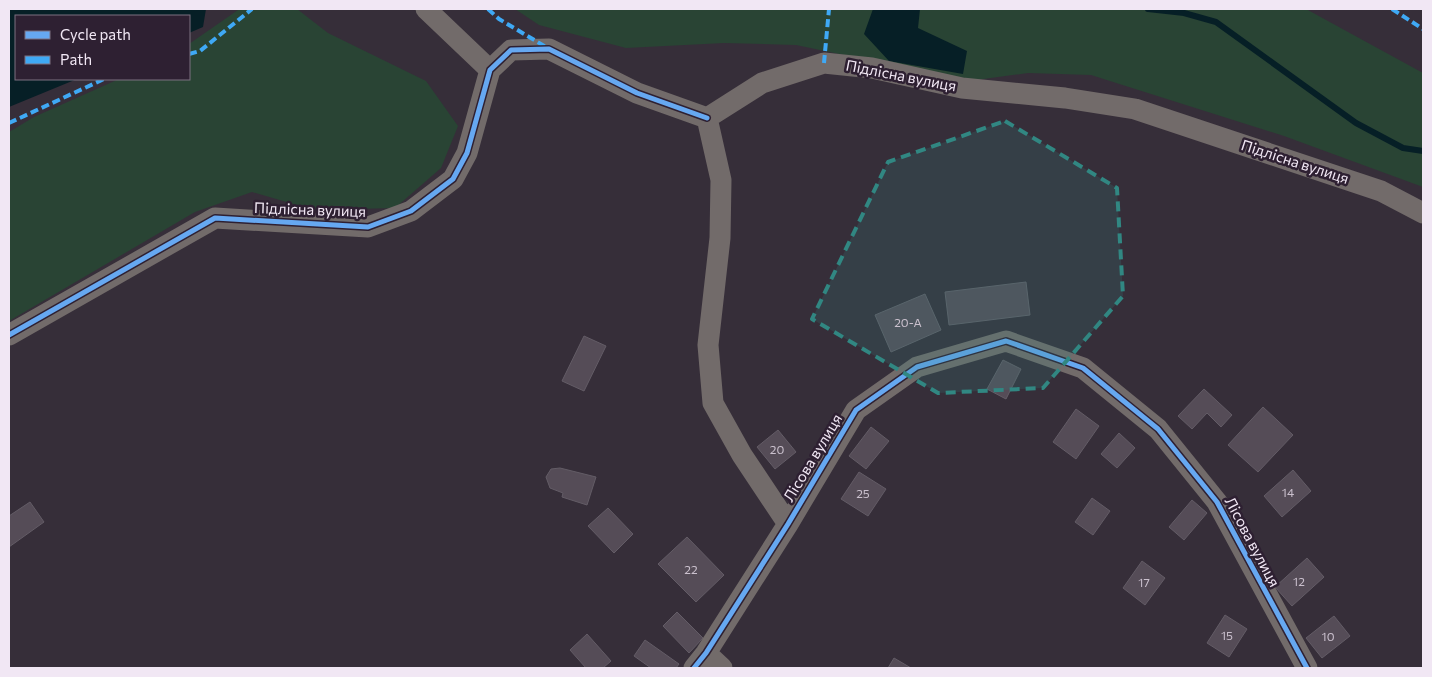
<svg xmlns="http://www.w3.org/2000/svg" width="1432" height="677" font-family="Commissioner,sans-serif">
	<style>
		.green { fill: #294434 }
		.water { fill: #061f26 }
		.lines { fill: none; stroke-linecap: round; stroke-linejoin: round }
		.stream { stroke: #061f26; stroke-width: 6 }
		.building { fill: #554c57; stroke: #635c66 }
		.minor { stroke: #726b6a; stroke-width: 21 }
		.quiet { stroke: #3fa9f5; stroke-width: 4; stroke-dasharray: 8 4; stroke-linecap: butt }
		.cycleway-casing { stroke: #2e2032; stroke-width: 8 }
		.cycleway { stroke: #66a8f1; stroke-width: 5 }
		.marked { fill: #318782; fill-opacity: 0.2; stroke: #318782; stroke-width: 4; stroke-dasharray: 10 6; stroke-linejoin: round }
		.labels { text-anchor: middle; stroke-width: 5; stroke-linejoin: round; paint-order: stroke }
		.number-label { font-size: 12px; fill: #cac0cd }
		.street-label { font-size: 15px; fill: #f1e7f4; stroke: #2e2032 }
	</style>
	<rect width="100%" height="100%" fill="#362e39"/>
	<!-- green -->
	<path class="green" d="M254,9H297L328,33L426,81L458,126L441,168L395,208L314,210L252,192L195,212L9,321V132L34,117L119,79H189V44L238,10Z
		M515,9H1306L1423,73V187L1284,136L1091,75L1028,73L969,81L796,45L724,43L626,48L539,25Z"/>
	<!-- water -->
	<path class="water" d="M9,9H206L203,27L189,33V16H16V79H77L9,107Z
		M873,9H920L918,28L967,51L963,74L889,61L864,34Z"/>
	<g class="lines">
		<!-- stream -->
		<path class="stream" d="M1148,9L1184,13L1216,22L1356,123L1403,148L1423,151"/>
	</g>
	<!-- building -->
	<path class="building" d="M1026,282L1030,315L949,325L945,292Z
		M925,294L941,330L891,352L875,315Z
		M584,336L606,346L584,391L562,381Z
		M1003,360L1021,369L1006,399L987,389Z
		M1204,389L1232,415L1221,427L1207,413L1192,429L1178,416Z
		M1263,407L1293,435L1258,472L1228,445Z
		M1076,409L1099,426L1076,459L1053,442Z
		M871,427L889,441L866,469L849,456Z
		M778,430L796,452L775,469L757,447Z
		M1119,433L1135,448L1117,468L1101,454Z
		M560,468L596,477L587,505L562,497L563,493L550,488L546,477L551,469Z
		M1293,470L1311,491L1282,517L1264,496Z
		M859,472L886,489L868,516L841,499Z
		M1092,498L1110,511L1093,535L1075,522Z
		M1192,500L1207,513L1184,540L1169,527Z
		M30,502L44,522L9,547V516Z
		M608,508L633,534L614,553L588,526Z
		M687,537L724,575L696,602L658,564Z
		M1307,558L1324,577L1292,606L1275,587Z
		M1142,561L1165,578L1145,605L1123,588Z
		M677,612L703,638L689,653L663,626Z
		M1225,615L1247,629L1229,657L1207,643Z
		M1334,616L1350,636L1322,658L1306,638Z
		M587,634L611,661L603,668H586L570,650Z
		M645,640L679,664L676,668H651L634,656Z
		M894,658L911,668H888Z"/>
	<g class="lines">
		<!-- minor -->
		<path class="minor" d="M426,9L490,70
			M707,118L762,83L824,63L872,68L962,88L1065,98L1135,109L1381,191L1423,213
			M707,118L721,180L720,238L708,345L713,403L742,455L788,524
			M9,335L215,218L368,227L411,211L453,179L467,153L490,70L511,50L549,49L637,93L707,118
			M706,653L722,668
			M694,668L706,653L788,524L856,410L917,367L1006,341L1083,368L1158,429L1217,502L1307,668"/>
		<!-- quiet -->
		<path class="quiet" d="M488,9L499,19L546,47
			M1392,9L1423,29
			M189,54L200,51L252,9
			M824,63L829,9
			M9,123L104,79"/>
		<!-- cycleway casing -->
		<g class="cycleway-casing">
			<path id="cycleway" d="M9,335L215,218L368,227L411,211L453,179L467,153L490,70L511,50L549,49L637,93L707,118
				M694,668L706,653L788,524L856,410L917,367L1006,341L1083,368L1158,429L1217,502L1307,668"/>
		</g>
		<!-- cycleway -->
		<use href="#cycleway" class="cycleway"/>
	</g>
	<!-- marked area -->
	<path class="marked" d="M1005,121L1117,188L1123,296L1043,388L938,393L812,319L888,162Z"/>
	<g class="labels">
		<!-- number labels -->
		<g class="number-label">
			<text x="908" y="327">20-А</text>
			<text x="777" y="454">20</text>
			<text x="1288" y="497">14</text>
			<text x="863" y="498">25</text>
			<text x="691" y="574">22</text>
			<text x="1299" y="586">12</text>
			<text x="1144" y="587">17</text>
			<text x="1227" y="640">15</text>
			<text x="1328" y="641">10</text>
		</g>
		<!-- street labels -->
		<g class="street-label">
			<text transform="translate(901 76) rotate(11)" y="5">Підлісна вулиця</text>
			<text transform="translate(1295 162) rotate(18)" y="5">Підлісна вулиця</text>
			<text transform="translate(310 210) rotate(2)" y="5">Підлісна вулиця</text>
			<text transform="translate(813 458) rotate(-59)" y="5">Лісова вулиця</text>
			<text transform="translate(1252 542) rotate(62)" y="5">Лісова вулиця</text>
		</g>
	</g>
	<!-- border -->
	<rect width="1432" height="677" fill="none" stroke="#f1e7f4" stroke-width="20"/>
	<!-- legend -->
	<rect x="15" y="15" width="175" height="65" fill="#2e2032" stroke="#7c7080"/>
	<rect x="25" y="31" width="25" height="8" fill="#66a8f1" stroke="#7c7080"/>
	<text x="60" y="40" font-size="15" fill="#f1e7f4">Cycle path</text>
	<rect x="25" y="56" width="25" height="8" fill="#3fa9f5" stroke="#7c7080"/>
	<text x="60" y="65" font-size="15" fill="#f1e7f4">Path</text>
</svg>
